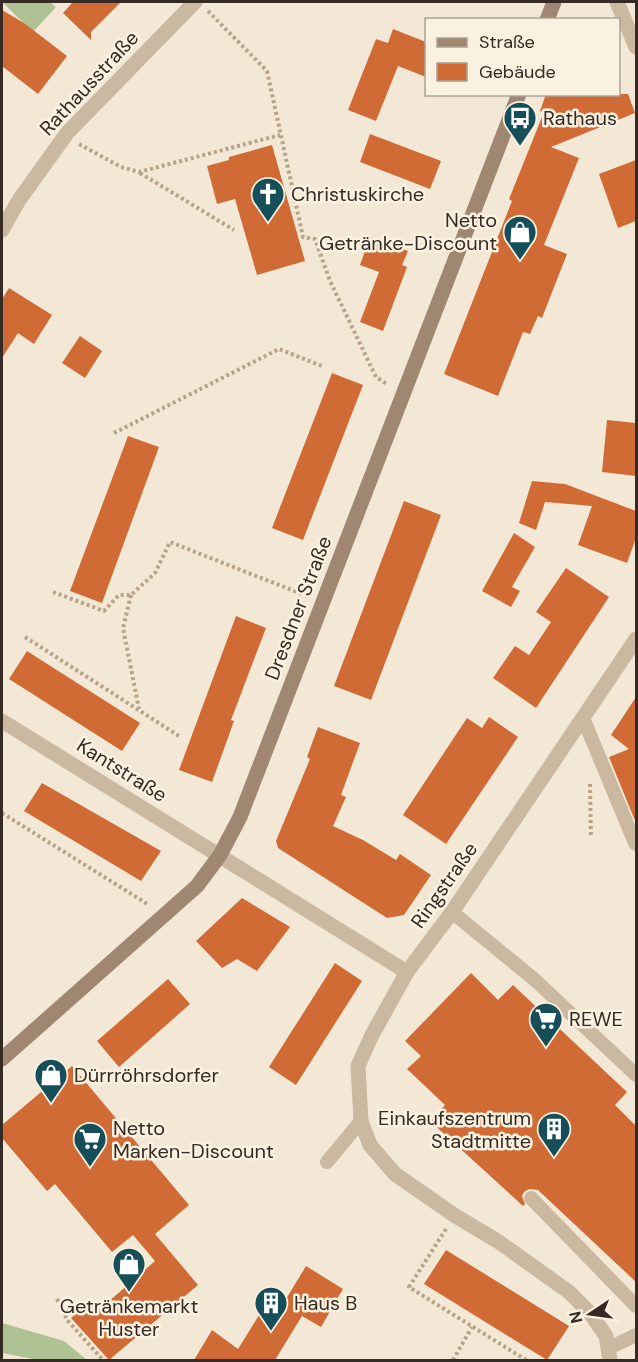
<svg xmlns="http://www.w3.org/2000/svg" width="638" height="1362" font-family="'DM Sans',sans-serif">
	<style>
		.green { fill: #aec294 }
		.building { fill: #d16b35 }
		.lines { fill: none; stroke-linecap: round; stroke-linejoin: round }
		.path { stroke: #b7a28a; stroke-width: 4; stroke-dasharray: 3 3; stroke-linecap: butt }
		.lane { stroke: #cbb8a0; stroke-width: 14 }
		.street { stroke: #cbb8a0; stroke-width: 15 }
		.secondary { stroke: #9f8772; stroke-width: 15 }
		.labels { text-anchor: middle; stroke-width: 5; stroke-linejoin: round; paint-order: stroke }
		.street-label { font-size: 20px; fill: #352b24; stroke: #faf1e1 }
		.poi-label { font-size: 20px; fill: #352b24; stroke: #faf1e1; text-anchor: start }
	</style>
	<rect width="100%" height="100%" fill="#f3e8d5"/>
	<!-- green -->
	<path class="green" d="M2,2H50L56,7L33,32Z
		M2,1323L64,1341L87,1360H38L2,1353Z"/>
	<!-- building -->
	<path class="building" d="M73,2H121L91,32V40L63,13Z
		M2,10L24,23L67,56L38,94L2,66Z
		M393,29L426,42V77L398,66L376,121L348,110L376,39L388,43Z
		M546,94H628L635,113L551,147L579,158L544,245L567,254L542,318L538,316L530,334L523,332L498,396L444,374L512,201L509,199L544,112L540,111Z
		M370,134L441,161L430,189L360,162Z
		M272,145L305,261L257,275L235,199L217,204L207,166L229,160V157Z
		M636,160V221L618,228L599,174Z
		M370,237L408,251L402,265L407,267L383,331L360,322L379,272L360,265Z
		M9,288L52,315L34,344L18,333L2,358V299Z
		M80,336L102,351L85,378L62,363Z
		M332,373L363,385L303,540L272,528Z
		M607,420L636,423V476L602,472Z
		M128,436L159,447L102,603L70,591Z
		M532,481L565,484L636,511V538L627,563L578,545L592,506L545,502L536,530L519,523Z
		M404,501L441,515L371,700L334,686Z
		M514,533L535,547L512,587L520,591L511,607L482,591Z
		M566,568L609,597L536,708L493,678L515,646L529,655L551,622L536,612Z
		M236,616L266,628L231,720L234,721L212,782L179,770Z
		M27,651L140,723L122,751L9,679Z
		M636,697V823L609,757L629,749L611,735Z
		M489,717L518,737L446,844L403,815L467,718L482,728Z
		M318,727L360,743L341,795L346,797L333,826L363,840L396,860L400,854L431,875L404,915L387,918L278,848L276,841L310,759L307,757Z
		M42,783L161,851L141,881L24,811Z
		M242,898L290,927L257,971L237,959L222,968L196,941Z
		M335,963L362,981L296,1085L269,1067Z
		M471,973L498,1000L513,985L627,1092L615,1105L636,1126V1282L538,1190L529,1189L524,1192L522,1196L525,1204L523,1206L430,1121L445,1105L407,1069L421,1056L405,1041Z
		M168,979L190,1004L119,1067L97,1041Z
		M72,1066L189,1205L155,1234L198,1285L109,1360L71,1318L91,1301L99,1310L155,1261L133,1235L112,1252L55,1184L47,1191L2,1138V1125Z
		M446,1250L569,1326L547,1360L424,1284Z
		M306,1266L343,1289L321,1327L302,1316L275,1360H194L212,1330L238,1349L271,1296L283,1304Z"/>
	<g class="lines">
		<!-- path -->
		<path class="path" d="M208,11L267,71L303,237L315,239L330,281L376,377L387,384
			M79,144L121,167L139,172L280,135
			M140,173L234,230
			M114,433L279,349L322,366
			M53,592L104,611L119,595H131L155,573L170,542L307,596
			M131,595L123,628L139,709
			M25,637L179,736
			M590,784L591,837
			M2,813L149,905
			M446,1229L409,1287L526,1360
			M57,1299L68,1321L103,1360
			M453,1360L472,1327"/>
		<!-- lane -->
		<path class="lane" d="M583,718L635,843L636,844
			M452,912L535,980L636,1075
			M327,1162L361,1121
			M531,1198L636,1306
			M609,1348L636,1335"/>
		<!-- street -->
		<path class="street" d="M617,2L636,47
			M2,230L19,200L68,132L195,2
			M2,721L407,972
			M610,1360L606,1336L590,1313L569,1292L499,1242L454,1215L395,1174L370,1145L361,1121L358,1066L372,1035L407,972L452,912L636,639"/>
		<!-- secondary -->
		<path class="secondary" d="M547,20L554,2
			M2,1059L197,886L220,855L240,817L519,94"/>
	</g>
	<!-- icons -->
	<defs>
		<g id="bus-pin" transform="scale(1.725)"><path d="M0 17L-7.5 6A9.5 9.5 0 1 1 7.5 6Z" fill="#164e59" stroke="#faf1e1"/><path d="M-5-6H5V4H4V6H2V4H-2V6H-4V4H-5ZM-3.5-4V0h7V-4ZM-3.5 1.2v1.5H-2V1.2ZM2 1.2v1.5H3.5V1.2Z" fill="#fff"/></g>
		<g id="church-pin" transform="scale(1.725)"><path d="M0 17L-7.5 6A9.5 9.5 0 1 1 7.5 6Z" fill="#164e59" stroke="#faf1e1"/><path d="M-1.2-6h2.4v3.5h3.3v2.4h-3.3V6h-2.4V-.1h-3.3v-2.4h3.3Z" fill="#fff"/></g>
		<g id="shop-pin" transform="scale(1.725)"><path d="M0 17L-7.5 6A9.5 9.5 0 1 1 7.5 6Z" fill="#164e59" stroke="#faf1e1"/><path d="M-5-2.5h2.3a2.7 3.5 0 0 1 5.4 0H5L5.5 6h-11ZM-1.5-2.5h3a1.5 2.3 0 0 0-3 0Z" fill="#fff"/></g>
		<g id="supermarket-pin" transform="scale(1.725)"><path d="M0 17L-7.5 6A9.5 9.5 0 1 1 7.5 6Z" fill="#164e59" stroke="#faf1e1"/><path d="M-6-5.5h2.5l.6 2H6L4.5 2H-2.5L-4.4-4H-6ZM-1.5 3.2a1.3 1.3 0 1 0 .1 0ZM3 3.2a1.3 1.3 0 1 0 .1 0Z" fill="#fff"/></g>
		<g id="building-pin" transform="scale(1.725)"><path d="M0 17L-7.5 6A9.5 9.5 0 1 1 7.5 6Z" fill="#164e59" stroke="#faf1e1"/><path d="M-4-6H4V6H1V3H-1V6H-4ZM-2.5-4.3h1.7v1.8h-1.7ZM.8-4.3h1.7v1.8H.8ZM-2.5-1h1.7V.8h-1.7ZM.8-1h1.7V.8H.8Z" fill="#fff"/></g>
	</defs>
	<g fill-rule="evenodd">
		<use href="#bus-pin" x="520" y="118"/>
		<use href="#church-pin" x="268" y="194"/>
		<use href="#shop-pin" x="520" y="232"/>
		<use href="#supermarket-pin" x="546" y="1019"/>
		<use href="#shop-pin" x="51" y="1075"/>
		<use href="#building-pin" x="554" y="1129"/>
		<use href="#supermarket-pin" x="90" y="1139"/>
		<use href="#shop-pin" x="129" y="1264"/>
		<use href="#building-pin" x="271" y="1303"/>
	</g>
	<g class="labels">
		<!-- street labels -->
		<g class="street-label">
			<text transform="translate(89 83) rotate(-47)" y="7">Rathausstraße</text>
			<text transform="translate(298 608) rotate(-69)" y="7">Dresdner Straße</text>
			<text transform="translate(122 770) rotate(32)" y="7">Kantstraße</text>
			<text transform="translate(444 885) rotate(-55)" y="7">Ringstraße</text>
		</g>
		<!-- poi labels -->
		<g class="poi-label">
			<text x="543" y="125">Rathaus</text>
			<text x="291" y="201">Christuskirche</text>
			<text x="497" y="227" text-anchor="end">Netto<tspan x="497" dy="23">Getränke-Discount</tspan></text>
			<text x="569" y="1026">REWE</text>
			<text x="74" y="1082">Dürrröhrsdorfer</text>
			<text x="531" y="1125" text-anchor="end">Einkaufszentrum<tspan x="531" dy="23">Stadtmitte</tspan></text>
			<text x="113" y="1135">Netto<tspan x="113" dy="23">Marken-Discount</tspan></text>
			<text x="294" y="1310">Haus B</text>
			<text x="129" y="1313" text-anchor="middle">Getränkemarkt<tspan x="129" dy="23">Huster</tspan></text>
		</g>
	</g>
	<!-- border -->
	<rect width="638" height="1362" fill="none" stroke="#352b24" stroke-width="6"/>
	<!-- legend -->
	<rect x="425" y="18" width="195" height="78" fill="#faf1e1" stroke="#aba295" stroke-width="1.5"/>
	<rect x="437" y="38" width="30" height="9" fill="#9f8772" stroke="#aba295" stroke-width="1.5"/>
	<text x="479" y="48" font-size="18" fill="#352b24">Straße</text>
	<rect x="437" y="63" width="30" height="18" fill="#d16b35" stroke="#aba295" stroke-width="1.5"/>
	<text x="479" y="78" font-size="18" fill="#352b24">Gebäude</text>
	<!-- north arrow -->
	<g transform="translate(590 1314) rotate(257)" stroke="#faf1e1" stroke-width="4.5" paint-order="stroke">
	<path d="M0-4.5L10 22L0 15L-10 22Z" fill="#352b24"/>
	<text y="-9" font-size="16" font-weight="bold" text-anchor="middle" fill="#352b24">N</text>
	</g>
</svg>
